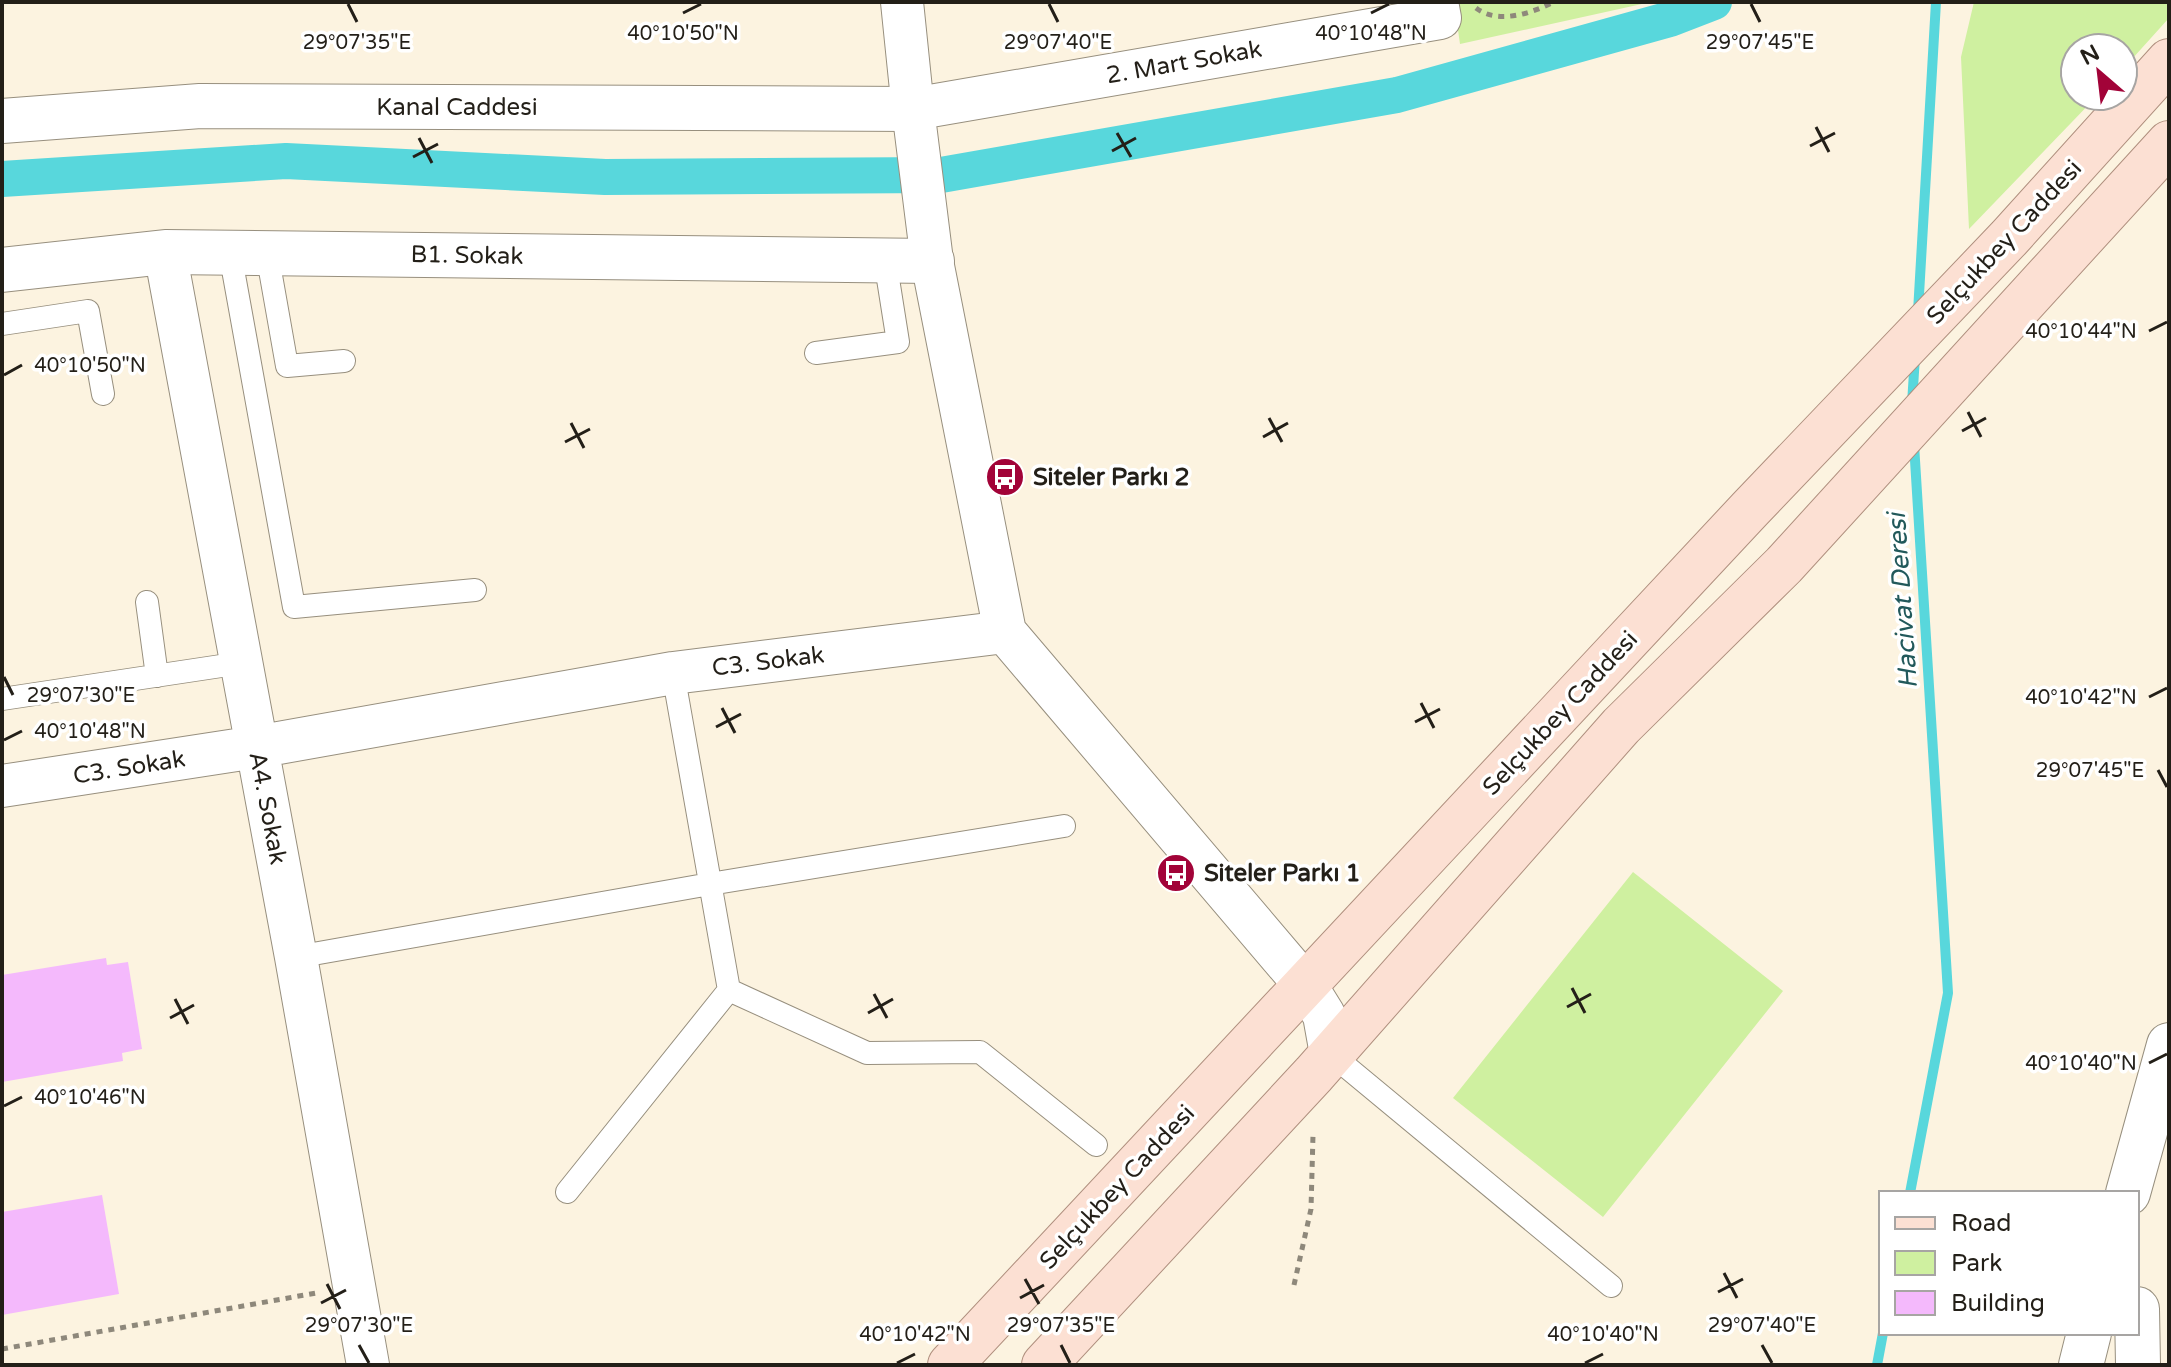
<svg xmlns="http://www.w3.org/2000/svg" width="2171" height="1367" font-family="'Varela Round',sans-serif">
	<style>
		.green { fill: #cff0a0 }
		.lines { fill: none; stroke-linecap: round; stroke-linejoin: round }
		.stream { stroke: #58d7dc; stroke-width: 10 }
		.canal { stroke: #58d7dc; stroke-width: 36 }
		.building { fill: #f4b9fc }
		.service-casing { stroke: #978f7e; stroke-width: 24 }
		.minor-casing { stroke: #978f7e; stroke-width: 44 }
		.tertiary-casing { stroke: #978f7e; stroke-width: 46 }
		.secondary-casing { stroke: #978f7e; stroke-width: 46 }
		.primary-casing { stroke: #af8f7e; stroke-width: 46 }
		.path { stroke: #8e887b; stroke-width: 5; stroke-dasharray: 6 6; stroke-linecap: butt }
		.service { stroke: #fff; stroke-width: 22 }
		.minor { stroke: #fff; stroke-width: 42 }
		.tertiary { stroke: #fff; stroke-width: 44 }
		.secondary { stroke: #fff; stroke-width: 44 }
		.primary { stroke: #fce0d3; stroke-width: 44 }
		.ticks { fill: none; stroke: #231f18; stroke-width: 3 }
		.labels { text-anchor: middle; stroke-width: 7; stroke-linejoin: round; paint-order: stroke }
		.street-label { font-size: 24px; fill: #231f18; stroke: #fff }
		.poi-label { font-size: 24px; font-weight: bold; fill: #231f18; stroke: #fff; text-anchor: start }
		.water-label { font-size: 26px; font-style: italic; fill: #22595b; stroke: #fff }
		.ticks-label { font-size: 20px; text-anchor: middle; fill: #231f18; stroke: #fff; stroke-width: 7; stroke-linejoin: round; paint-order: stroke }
	</style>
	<rect width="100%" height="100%" fill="#fcf3e0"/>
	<!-- green -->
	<path class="green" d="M1454,2H1651L1460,44Z
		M1974,2H2169V18L2123,69V48H2075V96H2097L1969,229L1961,57Z
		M1633,872L1783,991L1603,1217L1453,1098Z"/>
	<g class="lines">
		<!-- stream -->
		<path class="stream" d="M1918,312L1936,2
			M1912,404L1915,356
			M1910,1193L1948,993L1914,444
			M1877,1365L1883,1333"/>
		<!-- canal -->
		<path class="canal" d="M2,179L286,161L605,177L941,175L1397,95L1670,19L1714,2"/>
	</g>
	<!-- building -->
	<path class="building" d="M106,958L107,965L128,962L142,1049L122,1053L123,1061L2,1082V975Z
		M102,1195L119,1294L2,1315V1212Z"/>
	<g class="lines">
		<!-- service casing -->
		<g class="service-casing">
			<path id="service" d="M230,253L294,607L475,590
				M267,253L287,366L344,361
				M2,324L88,311L103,394
				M816,353L898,342L885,260
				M147,602L157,676
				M2,699L241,663
				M296,957L710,884L1064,826
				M729,990L867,1053L980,1052L1096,1145
				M1331,1054L1611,1286
				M567,1192L729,990L673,673"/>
		</g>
		<!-- minor casing -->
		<g class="minor-casing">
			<path id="minor" d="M902,2L913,109L932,261L1005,632
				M913,109L1440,18L1437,2
				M165,252L296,957L368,1365
				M2,786L256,747L673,673L1005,632L1306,986L1324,1015L1331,1054"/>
		</g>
		<!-- tertiary casing -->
		<g class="tertiary-casing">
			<path id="tertiary" d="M2,121L200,106L913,109
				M2,270L165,252L932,261"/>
		</g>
		<!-- secondary casing -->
		<g class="secondary-casing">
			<path id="secondary" d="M2128,1193L2169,1045
				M2137,1309L2138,1365
				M2081,1365L2089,1333"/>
		</g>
		<!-- primary casing -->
		<g class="primary-casing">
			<path id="primary" d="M950,1365L1750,509L2009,238L2169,61
				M1044,1365L1314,1074L1621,726L1784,565L2169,143"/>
		</g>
		<!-- path -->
		<path class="path" d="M1476,8C1498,25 1532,13 1554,2
			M1294,1285L1311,1209L1313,1135
			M2,1349L316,1293"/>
		<!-- service -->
		<use href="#service" class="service"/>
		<!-- minor -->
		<use href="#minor" class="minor"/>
		<!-- tertiary -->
		<use href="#tertiary" class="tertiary"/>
		<!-- secondary -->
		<use href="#secondary" class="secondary"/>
		<!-- primary -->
		<use href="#primary" class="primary"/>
	</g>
	<!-- ticks -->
	<path class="ticks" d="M348,4L357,22M1049,4L1058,22M1751,4L1760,22M683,13L701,4M1371,13L1389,4M1816,127L1829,152M1117,133L1131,157M419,138L432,163M1810,146L1835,133M1112,151L1136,138M413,157L438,144M2149,331L2167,322M4,375L22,365M1968,412L1981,437M1269,418L1282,442M571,423L584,448M1962,431L1986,418M1263,437L1288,423M565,442L590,429M4,677L13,695M2149,697L2167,688M1421,703L1434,728M722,708L735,733M1415,722L1440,709M716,727L741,714M4,740L22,731M2158,770L2167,787M1572,988L1585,1013M874,994L887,1018M175,999L188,1024M1567,1007L1591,994M868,1013L893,999M170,1018L194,1005M2149,1063L2167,1054M4,1106L22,1097M1724,1273L1737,1298M1025,1279L1039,1304M327,1284L340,1309M1718,1292L1743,1279M1020,1298L1044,1285M321,1303L346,1290M359,1345L369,1363M1061,1345L1070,1363M1762,1345L1772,1363M897,1363L915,1354M1585,1363L1603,1354"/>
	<!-- icons -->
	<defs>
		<g id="bus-disc" transform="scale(2)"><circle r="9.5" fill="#a20338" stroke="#fff"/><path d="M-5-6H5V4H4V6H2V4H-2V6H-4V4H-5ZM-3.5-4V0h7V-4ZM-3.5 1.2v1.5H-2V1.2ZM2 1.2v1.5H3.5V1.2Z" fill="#fff"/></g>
	</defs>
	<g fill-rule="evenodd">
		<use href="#bus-disc" x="1005" y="477"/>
		<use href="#bus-disc" x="1176" y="873"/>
	</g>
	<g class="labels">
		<!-- street labels -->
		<g class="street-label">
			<text transform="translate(1184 62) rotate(-10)" y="8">2. Mart Sokak</text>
			<text x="457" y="115">Kanal Caddesi</text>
			<text transform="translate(2004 242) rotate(-47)" y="8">Selçukbey Caddesi</text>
			<text transform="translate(467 255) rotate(1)" y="8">B1. Sokak</text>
			<text transform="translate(768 661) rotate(-7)" y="8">C3. Sokak</text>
			<text transform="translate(1560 713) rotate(-47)" y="8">Selçukbey Caddesi</text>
			<text transform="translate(129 767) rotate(-9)" y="8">C3. Sokak</text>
			<text transform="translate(268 808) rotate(79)" y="8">A4. Sokak</text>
			<text transform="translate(1117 1187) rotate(-47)" y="8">Selçukbey Caddesi</text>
		</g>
		<!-- poi labels -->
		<g class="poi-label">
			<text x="1033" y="485">Siteler Parkı 2</text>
			<text x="1204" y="881">Siteler Parkı 1</text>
		</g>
		<!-- water labels -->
		<g class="water-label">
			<text transform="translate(1902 601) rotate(-94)" y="9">Hacivat Deresi</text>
		</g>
	</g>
	<g class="ticks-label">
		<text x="683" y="40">40°10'50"N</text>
		<text x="1371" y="40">40°10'48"N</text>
		<text x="357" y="49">29°07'35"E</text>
		<text x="1058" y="49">29°07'40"E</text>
		<text x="1760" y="49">29°07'45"E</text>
		<text x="2081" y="338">40°10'44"N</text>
		<text x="90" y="372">40°10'50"N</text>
		<text x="81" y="702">29°07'30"E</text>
		<text x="2081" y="704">40°10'42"N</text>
		<text x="90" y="738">40°10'48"N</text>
		<text x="2090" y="777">29°07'45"E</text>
		<text x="2081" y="1070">40°10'40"N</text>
		<text x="90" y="1104">40°10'46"N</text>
		<text x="359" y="1332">29°07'30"E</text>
		<text x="1061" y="1332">29°07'35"E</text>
		<text x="1762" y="1332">29°07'40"E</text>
		<text x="915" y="1341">40°10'42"N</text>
		<text x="1603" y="1341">40°10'40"N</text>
	</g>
	<!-- border -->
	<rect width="2171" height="1367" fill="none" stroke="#231f18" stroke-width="8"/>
	<!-- legend -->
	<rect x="1879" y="1191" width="260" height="144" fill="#ffffff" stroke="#a7a5a3" stroke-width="2"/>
	<rect x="1895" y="1217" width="40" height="12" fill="#fce0d3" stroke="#a7a5a3" stroke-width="2"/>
	<text x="1951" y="1231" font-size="24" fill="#231f18">Road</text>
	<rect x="1895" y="1251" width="40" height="24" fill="#cff0a0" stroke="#a7a5a3" stroke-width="2"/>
	<text x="1951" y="1271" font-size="24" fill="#231f18">Park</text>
	<rect x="1895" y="1291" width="40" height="24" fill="#f4b9fc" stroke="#a7a5a3" stroke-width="2"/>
	<text x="1951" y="1311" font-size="24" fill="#231f18">Building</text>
	<!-- north arrow -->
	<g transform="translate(2099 72) rotate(332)"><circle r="38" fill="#ffffff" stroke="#a7a5a3" stroke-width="2"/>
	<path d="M0-6L14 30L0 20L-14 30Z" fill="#a20338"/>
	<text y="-12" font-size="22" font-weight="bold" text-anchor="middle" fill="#231f18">N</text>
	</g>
</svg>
